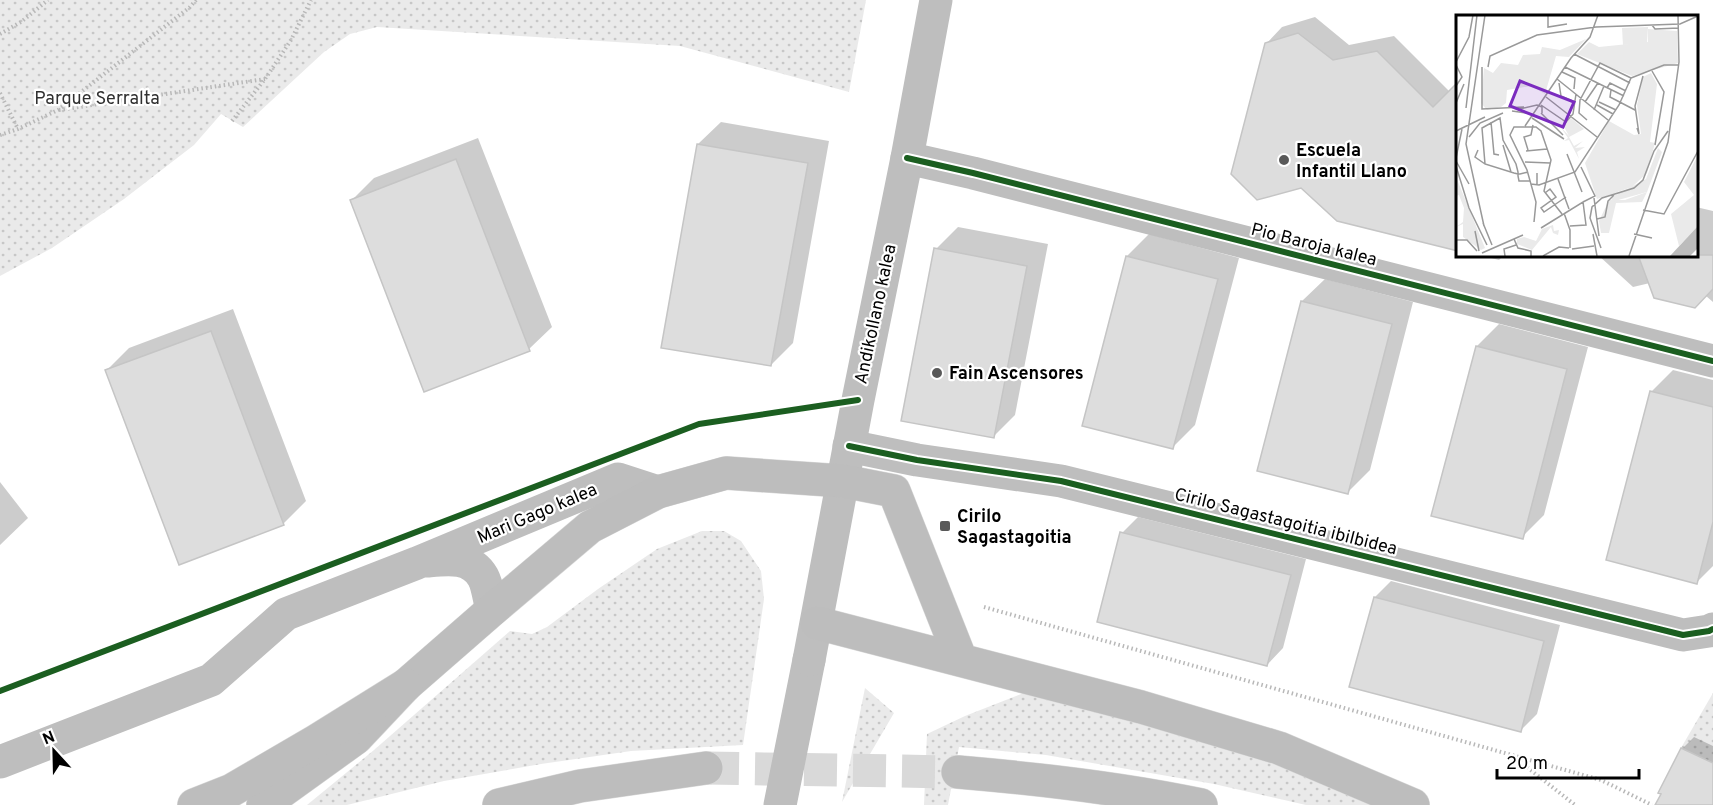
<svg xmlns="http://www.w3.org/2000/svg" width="1713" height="805" font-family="Overpass,sans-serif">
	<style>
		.grass { fill: url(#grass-dots) }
		.shadow { fill: #0003 }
		.building { fill: #ddd; stroke: #c5c5c5; stroke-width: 1.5 }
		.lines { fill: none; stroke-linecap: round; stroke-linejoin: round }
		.primary-tunnel { stroke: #d9d9d9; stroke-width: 33; stroke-dasharray: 33 16; stroke-linecap: butt }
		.primary-casing { stroke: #dbdbdb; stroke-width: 34 }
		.motorway-casing { stroke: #dbdbdb; stroke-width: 34 }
		.path { stroke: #b8b8b8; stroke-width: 4; stroke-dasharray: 1.5 3; stroke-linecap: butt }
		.minor { stroke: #bebebe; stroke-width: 33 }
		.tertiary { stroke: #bebebe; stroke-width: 33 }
		.primary { stroke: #bdbdbd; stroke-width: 33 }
		.motorway { stroke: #bdbdbd; stroke-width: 33 }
		.cycleway-casing { stroke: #fff; stroke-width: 10 }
		.cycleway { stroke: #1b5e20; stroke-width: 6 }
		.poi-dot { fill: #595959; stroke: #fff; stroke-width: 2 }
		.labels { text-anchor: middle; stroke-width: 4.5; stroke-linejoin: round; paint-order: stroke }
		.park-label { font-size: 18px; fill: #303030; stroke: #fff }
		.poi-label { font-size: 18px; font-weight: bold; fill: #000; stroke: #fff; text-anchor: start }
		.street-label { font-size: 18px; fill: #000; stroke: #fff }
		.inset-road { fill: none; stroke: #999; stroke-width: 1.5 }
		.view { fill: #7b2cbf; fill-opacity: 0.15; stroke: #7b2cbf; stroke-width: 3 }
		.inset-edge { fill: none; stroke: #000; stroke-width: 3 }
	</style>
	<defs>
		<pattern id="grass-dots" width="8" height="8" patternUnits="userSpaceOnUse" patternTransform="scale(1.5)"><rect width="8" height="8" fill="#eaeaea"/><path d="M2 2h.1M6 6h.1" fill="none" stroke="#c7c7c7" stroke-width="1.8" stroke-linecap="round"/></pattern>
	</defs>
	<rect width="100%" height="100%" fill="#fff"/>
	<!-- grass -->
	<path class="grass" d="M0,0H866L849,92L680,46L377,27L350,34L324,52L243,127L221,114L194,145L124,199L52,248L0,276Z
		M702,531H724L741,541L761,571L764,599L743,745L631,751L541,764L444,781L347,805H307L374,750L510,631L532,634L547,627L598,589L657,549Z
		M865,688L894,713L842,802Z
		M1029,691L1260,757L1373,805H1306L1214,784L1046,755L959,747L948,805H924L927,734L965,716Z
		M1713,693V763L1681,748Z"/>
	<!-- shadow -->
	<path class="shadow" d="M1315,17L1349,45L1394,36L1450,92L1458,84V224L1266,44L1282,27Z
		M721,122L829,141L793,343L771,365L698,144Z
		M478,138L552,327L529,349L425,390L352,200L374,178Z
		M1696,207L1713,211V302L1706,296L1650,283L1633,287L1598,255H1696Z
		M958,227L1048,244L1015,415L993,437L936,249Z
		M1149,234L1239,258L1195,425L1173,447L1127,256Z
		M1479,255H1504L1499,260Z
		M1325,279L1413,302L1370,470L1348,492L1259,470L1302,301Z
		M233,309L306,501L284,523L179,563L107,370L129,348Z
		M1499,324L1588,347L1544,515L1522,537L1477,346Z
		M1673,370L1713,380V566L1696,583L1651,392Z
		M0,482L28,518L0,545Z
		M1138,517L1306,559L1283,648L1267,665L1122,533Z
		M1391,581L1560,625L1537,714L1521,730L1375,597Z
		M1694,737L1713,746V805H1670L1682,749Z"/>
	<!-- building -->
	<path class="building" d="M1298,33L1333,60L1377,51L1433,107L1458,82V251L1337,221L1301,188L1257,200L1231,174L1265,43Z
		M697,144L808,163L771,366L661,348Z
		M456,159L530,351L424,392L350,200Z
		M934,248L1027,266L994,438L901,421Z
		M1638,255H1713V289L1695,308L1654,298Z
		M1126,256L1218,279L1173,449L1082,426Z
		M1301,301L1392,324L1348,494L1257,471Z
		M211,331L284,525L179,565L105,370Z
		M1476,346L1567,369L1523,539L1431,516Z
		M1650,391L1713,407V522L1697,584L1606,560Z
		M1120,532L1291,575L1267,666L1097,622Z
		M1374,597L1544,641L1521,732L1349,687Z
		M1681,748L1713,763V805H1655L1661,794L1658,793Z"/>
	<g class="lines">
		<!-- primary-tunnel -->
		<path class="primary-tunnel" d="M706,768L958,772"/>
		<!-- primary casing -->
		<g class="primary-casing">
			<path id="primary" d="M817,623L1141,707L1279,748L1413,805
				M958,772C1040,779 1121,788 1201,805
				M263,805L356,738L406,685L492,610L590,527L658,492L726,473L843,481L894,491L961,660
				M499,805L580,786L706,768"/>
		</g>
		<!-- motorway casing -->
		<g class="motorway-casing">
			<path id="motorway" d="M194,805L232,790L316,741L406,685"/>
		</g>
		<!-- path -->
		<path class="path" d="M0,34L21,22L48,0
			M0,93L18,129
			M59,110L265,79
			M232,121L265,79L291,40L311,0
			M0,135L18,129L58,110L190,7L196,0
			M984,607L1601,780L1652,805
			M1513,756L1575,805"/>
		<!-- minor -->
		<path class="minor" d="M907,158L973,173L1713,361
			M849,446L917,460L1061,481L1683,635L1709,631L1713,629
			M428,561C448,559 471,556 483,577C488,586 489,600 492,610
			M0,762L211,680L286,614L417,563L618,479L658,492
			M780,805L809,660"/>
		<!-- tertiary -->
		<path class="tertiary" d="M809,660L858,400L907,158L936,0"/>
		<!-- primary -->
		<use href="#primary" class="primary"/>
		<!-- motorway -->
		<use href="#motorway" class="motorway"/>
		<!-- cycleway casing -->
		<g class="cycleway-casing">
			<path id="cycleway" d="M907,158L973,173L1713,361
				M849,446L917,460L1061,481L1683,635L1709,631L1713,629
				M0,691L699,424L858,400"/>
		</g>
		<!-- cycleway -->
		<use href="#cycleway" class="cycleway"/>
	</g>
	<!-- markers -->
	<g class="poi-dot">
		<circle cx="1284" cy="160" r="6"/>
		<circle cx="937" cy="373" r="6"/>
		<rect x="939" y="520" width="12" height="12" rx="3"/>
	</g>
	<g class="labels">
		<!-- park labels -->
		<g class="park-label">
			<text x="97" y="104">Parque Serralta</text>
		</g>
		<!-- poi labels -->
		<g class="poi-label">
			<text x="1296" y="156">Escuela<tspan x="1296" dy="21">Infantil Llano</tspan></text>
			<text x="949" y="379">Fain Ascensores</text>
			<text x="957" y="522">Cirilo<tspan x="957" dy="21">Sagastagoitia</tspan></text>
		</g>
		<!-- street labels -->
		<g class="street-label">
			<text transform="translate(1314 244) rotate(14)" y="6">Pio Baroja kalea</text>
			<text transform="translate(875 314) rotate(-78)" y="6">Andikollano kalea</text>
			<text transform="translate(537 513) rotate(-23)" y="6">Mari Gago kalea</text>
			<text transform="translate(1286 521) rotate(14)" y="6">Cirilo Sagastagoitia ibilbidea</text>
		</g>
	</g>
	<!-- overview -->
	<g transform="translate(1456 15)">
		<rect width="242" height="242" fill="#fff"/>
		<path d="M192,14L221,16L222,48L176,61L121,39L133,27L143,32L192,27ZM130,24L113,42L100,41L89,79L75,71L51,75L50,88L45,92L31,95L25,88L28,53L37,58L45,48L62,50L67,40L84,39L86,32L104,35ZM195,58L201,69L194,127L199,128L191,158L176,172L141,184L129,148L153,106L178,120L185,119L181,90L187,62ZM115,103L128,114L113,122L118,131L127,126L119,133L129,132L121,137L123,144L113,125L108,126L112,123L104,111L113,121L107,110ZM241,142V212L223,231L215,199L238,180L228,167ZM0,162L29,233L25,235L7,222V209L0,212L7,207L8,193L3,180L0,181ZM191,177L186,187L160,188L153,218H145L143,206L153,185H169ZM97,210L98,216L103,215L102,220L97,218L95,212L76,235L61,229V224L68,222L80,226L86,214Z" fill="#eaeaea"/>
		<path d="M202,133L206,137L191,177L155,187L156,182L190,164Z" fill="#eaeaea"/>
		<path d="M192,12L191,28L167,30L166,13Z" fill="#eaeaea"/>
		<path d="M241,212V234L234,241H214Z" fill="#bcbcbc"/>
		<path class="inset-road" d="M92,0V12L111,9M196,10L199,14L223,13M118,39L174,68M0,47L13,22L17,0M0,50L6,62L0,71M26,52V94L68,92M32,52L34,41L81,20L140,12L224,9L242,1M109,52L168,81M196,56L208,77L199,130M106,57L119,63L118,74M175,63L208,50H223M101,64L152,105M103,68L105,81L119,87M151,73L154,68L170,76M155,75L154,82L179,95M90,82L141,122M129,87L142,68M143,87L160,95M0,88L8,69M85,90L110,107L117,99L120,79M141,90L157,99M10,93L21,0M64,94L81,90L86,92V98M138,95L148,71M56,96L76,99M85,98L107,120M76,103L108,124M131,105L123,98L124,85L144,48L175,63M35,107L38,139L43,140M69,111L115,43L134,22L142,0M181,113L183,119L179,91L187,61M0,116L29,102M13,122L24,108L47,98M47,130L55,157M22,135L19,142L29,149M72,135L68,122L75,120L77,110M70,136L91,134M111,139L126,177M0,143L6,114M0,146L13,169M69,147L94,148M0,151L13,193L31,230M125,152L139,181L127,187M72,157L64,159H62L58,158L29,149L26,113L44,103L47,125L60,149L62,157V161L63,166H74M102,164L113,194M81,167V158V169M75,169L83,170L119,157L163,90L175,63M89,178L94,174L100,182L85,193L88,197L110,182M138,183L143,221M187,195L208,199L242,136M108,198L114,215V233M141,204L149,202L152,186L158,180M78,207L80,187L71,155L54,120L58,112H80L85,116L95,145L88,176L106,199M27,208L36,230M28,211L10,129L29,0M85,213L127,187L130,210L114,211M19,216L23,236M137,219L141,241M178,219L196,223M58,224L62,233L75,236V241M0,225H11L21,236M145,233L134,203L136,192L146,183L178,173L187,165L198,136L212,116M116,234L138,231M26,238L67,220M49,241L48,234L60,230M87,241L103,232L113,233M173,241L212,127L223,47L222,0"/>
		<path class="view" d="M64,66L118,87L107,112L54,91Z"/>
		<rect width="242" height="242" class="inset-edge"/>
	</g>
	<!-- north arrow -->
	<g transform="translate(54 751) rotate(338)" stroke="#ffffff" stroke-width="4.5" paint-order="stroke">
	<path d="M0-4.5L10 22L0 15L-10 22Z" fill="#000000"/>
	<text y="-9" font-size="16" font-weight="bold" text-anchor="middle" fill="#000000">N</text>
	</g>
	<!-- scale -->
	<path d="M1497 769v9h142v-9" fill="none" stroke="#000000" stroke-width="3"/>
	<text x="1506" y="769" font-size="18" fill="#000000" stroke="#ffffff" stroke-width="4.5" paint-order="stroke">20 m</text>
</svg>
